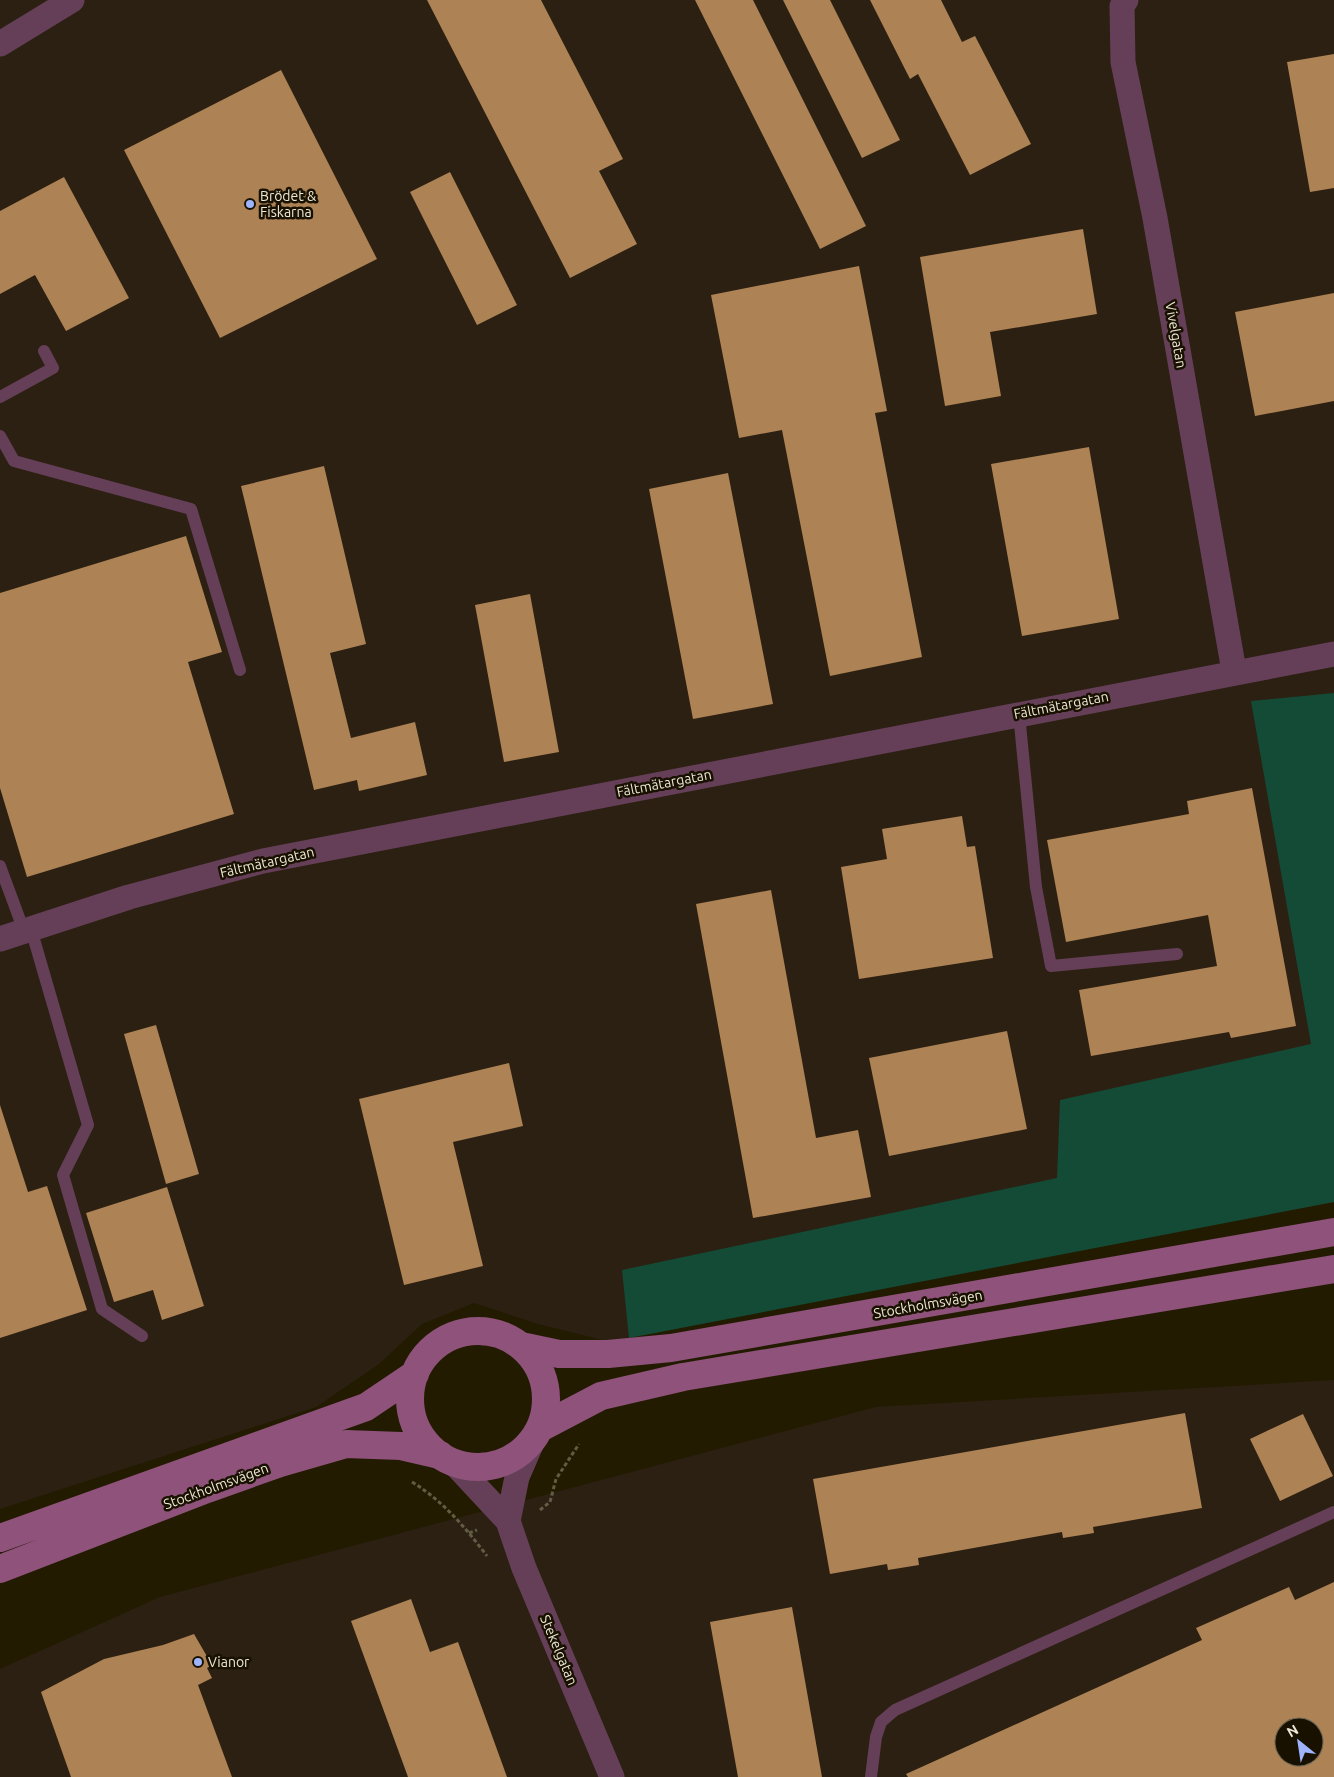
<svg xmlns="http://www.w3.org/2000/svg" width="1334" height="1777" font-family="Ubuntu,sans-serif">
	<style>
		.industrial { fill: #2c2012; fill-rule: evenodd }
		.green { fill: #144b36 }
		.building { fill: #ad8254; fill-rule: evenodd }
		.lines { fill: none; stroke-linecap: round; stroke-linejoin: round }
		.path { stroke: #635c45; stroke-width: 3; stroke-dasharray: 4 2.5; stroke-linecap: butt }
		.service { stroke: #653f58; stroke-width: 12 }
		.minor { stroke: #653f58; stroke-width: 25 }
		.secondary { stroke: #8e527b; stroke-width: 28 }
		.poi-dot { fill: #9eb4fd; stroke: #191100; stroke-width: 2 }
		.labels { text-anchor: middle; stroke-width: 5; stroke-linejoin: round; paint-order: stroke }
		.poi-label { font-size: 14px; fill: #ede8d7; stroke: #191100; text-anchor: start }
		.street-label { font-size: 14px; fill: #ede8d7; stroke: #191100 }
	</style>
	<rect width="100%" height="100%" fill="#231b00"/>
	<!-- industrial -->
	<path class="industrial" d="M0,0H1334V1178L898,1272L611,1342L538,1324L474,1303L422,1324L379,1364L316,1407L0,1509Z
		M1334,1380V1777H0V1669L160,1597L876,1407ZM1284,1727H1314V1757H1284Z"/>
	<!-- green -->
	<path class="green" d="M1334,693V1202L629,1338L622,1270L1057,1178L1060,1100L1311,1044L1251,701Z"/>
	<!-- building -->
	<path class="building" d="M427,0H541L623,159L599,171L637,244L570,278Z
		M695,0H753L866,226L820,249Z
		M783,0H830L900,140L862,158Z
		M870,0H941L962,42L975,36L1031,144L970,175L918,74L910,79Z
		M1334,54V188L1310,192L1287,62Z
		M281,70L377,259L220,338L124,150Z
		M450,172L517,305L477,325L410,192Z
		M64,177L129,298L66,331L35,275L0,294V211Z
		M1083,229L1097,314L990,332L1001,396L945,406L920,257Z
		M859,266L887,411L875,413L922,657L830,676L782,430L739,438L711,295Z
		M1334,293V401L1255,416L1235,312Z
		M1089,447L1119,619L1022,636L991,464Z
		M324,466L366,644L330,653L351,738L415,722L427,775L359,791L357,780L314,790L241,486Z
		M728,473L773,704L693,719L649,489Z
		M186,536L222,652L188,662L234,814L27,877L0,788V593Z
		M530,594L559,752L504,762L475,605Z
		M1252,788L1296,1026L1231,1038L1229,1032L1091,1056L1079,990L1217,966L1208,915L1066,942L1047,840L1189,814L1187,801Z
		M962,816L967,847L975,846L993,958L859,979L841,867L887,859L882,829Z
		M771,890L816,1138L858,1130L871,1197L753,1218L696,904Z
		M156,1025L199,1174L166,1184L124,1034Z
		M1007,1031L1027,1129L889,1156L869,1058Z
		M509,1063L523,1126L453,1142L483,1266L404,1285L359,1099Z
		M0,1105L28,1192L47,1186L87,1310L0,1338Z
		M167,1187L204,1306L162,1320L153,1290L114,1302L86,1213Z
		M1185,1413L1202,1508L1093,1527L1094,1533L1063,1538L1062,1532L918,1558L919,1565L888,1570L887,1564L830,1574L813,1479Z
		M1303,1414L1333,1476L1280,1501L1250,1439Z
		M1334,1582V1777H908L906,1774L1202,1640L1196,1628L1289,1587L1295,1600ZM1284,1727H1314V1757H1284Z
		M411,1599L430,1652L458,1642L507,1777H408L351,1621Z
		M792,1607L822,1777H738L710,1622Z
		M194,1634L212,1665L207,1668L212,1678L198,1685L232,1777H71L41,1692L104,1659L163,1645Z"/>
	<g class="lines">
		<!-- path -->
		<path class="path" d="M412,1482C443,1501 465,1527 487,1556
			M540,1510L550,1502L556,1479L579,1444
			M469,1533L477,1530"/>
		<!-- service -->
		<path class="service" d="M0,397L53,368L44,351
			M0,436L14,461L191,509L240,670
			M1019,714L1036,887L1051,966L1177,954
			M0,866L24,931
			M31,929L88,1125L63,1175L102,1309L142,1336
			M871,1777L876,1737L881,1722L895,1710L1334,1512"/>
		<!-- minor -->
		<path class="minor" d="M1126,0L1122,6L1123,62L1155,218L1234,671
			M0,44L72,0
			M0,939L129,897L263,861L1334,654
			M453,1462L508,1521L524,1568L612,1777
			M508,1521L517,1477L533,1440"/>
		<!-- secondary -->
		<path class="secondary" d="M410 1399a68 68 0 1 1 136 0a68 68 0 1 1-136 0Z
			M521,1346L559,1354H608L671,1348L1334,1232
			M540,1428L601,1396L683,1377L1334,1269
			M0,1538L366,1407L415,1374
			M0,1569L207,1489L280,1463L346,1444L401,1446L440,1455"/>
	</g>
	<!-- markers -->
	<g class="poi-dot">
		<circle cx="250" cy="204" r="5"/>
		<circle cx="198" cy="1662" r="5"/>
	</g>
	<g class="labels">
		<!-- poi labels -->
		<g class="poi-label">
			<text x="260" y="201">Brödet &amp;<tspan x="260" dy="16">Fiskarna</tspan></text>
			<text x="208" y="1667">Vianor</text>
		</g>
		<!-- street labels -->
		<g class="street-label">
			<text transform="translate(1176 335) rotate(80)" y="5">Vivelgatan</text>
			<text transform="translate(1061 705) rotate(-11)" y="5">Fältmätargatan</text>
			<text transform="translate(664 783) rotate(-11)" y="5">Fältmätargatan</text>
			<text transform="translate(267 862) rotate(-13)" y="5">Fältmätargatan</text>
			<text transform="translate(928 1304) rotate(-10)" y="5">Stockholmsvägen</text>
			<text transform="translate(216 1486) rotate(-20)" y="5">Stockholmsvägen</text>
			<text transform="translate(559 1650) rotate(67)" y="5">Stekelgatan</text>
		</g>
	</g>
	<!-- north arrow -->
	<g transform="translate(1299 1742) rotate(330)"><circle r="24" fill="#191100" stroke="#6e6756"/>
	<path d="M0-4L9 19L0 12L-9 19Z" fill="#9eb4fd"/>
	<text y="-8" font-size="14" font-weight="bold" text-anchor="middle" fill="#ede8d7">N</text>
	</g>
</svg>
